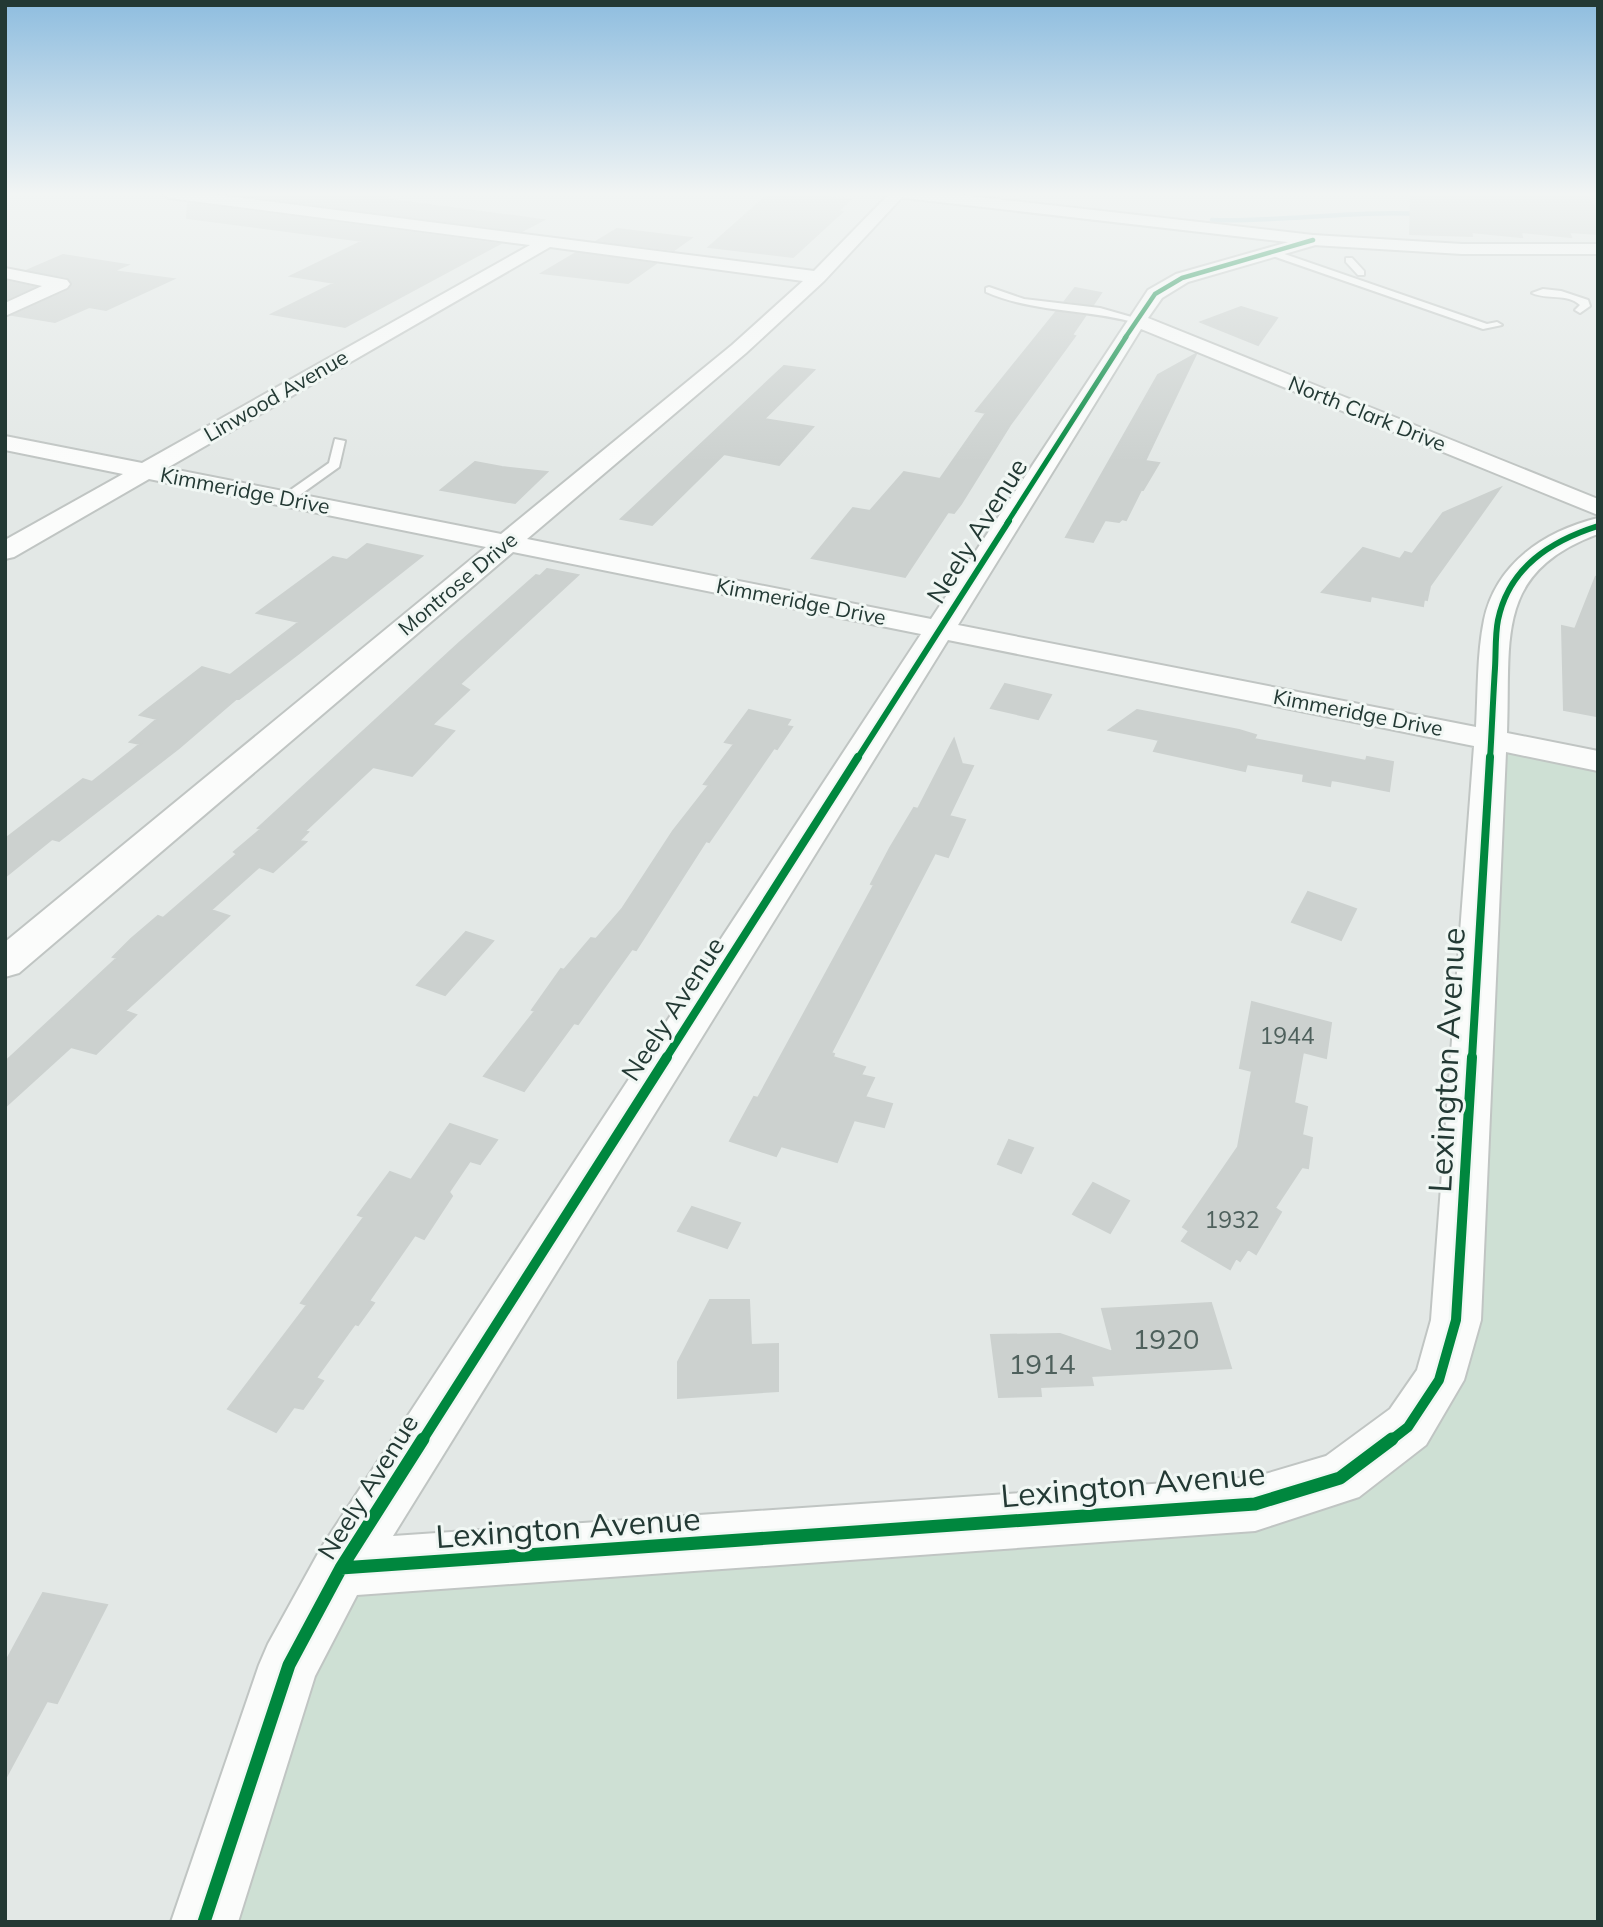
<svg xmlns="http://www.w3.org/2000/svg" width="1603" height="1927" font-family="Mulish,sans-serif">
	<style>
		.green { fill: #cee0d4 }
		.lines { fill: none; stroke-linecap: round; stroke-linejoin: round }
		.stream { stroke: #a8cad2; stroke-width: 4.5 }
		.building { fill: #ccd1cf; stroke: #ccd1cf; stroke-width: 2 }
		.service-casing { stroke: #c0c5c3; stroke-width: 4 }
		.minor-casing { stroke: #c0c5c3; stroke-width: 4 }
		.tertiary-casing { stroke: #c0c5c3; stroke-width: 4 }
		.service { fill: #fbfcfb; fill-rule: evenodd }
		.minor { fill: #fbfcfb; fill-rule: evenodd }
		.tertiary { fill: #fbfcfb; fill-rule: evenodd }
		.cycleway-far5-casing { stroke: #f1f7f4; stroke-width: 6 }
		.cycleway-far4-casing { stroke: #f1f7f4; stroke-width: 8 }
		.cycleway-far3-casing { stroke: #f1f7f4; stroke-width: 10 }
		.cycleway-far2-casing { stroke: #f1f7f4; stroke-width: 12 }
		.cycleway-far1-casing { stroke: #f1f7f4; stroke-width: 15 }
		.cycleway-casing { stroke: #f1f7f4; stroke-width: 18 }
		.cycleway-far5 { stroke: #00873e; stroke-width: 4.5 }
		.cycleway-far4 { stroke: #00873e; stroke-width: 5 }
		.cycleway-far3 { stroke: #00873e; stroke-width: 6 }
		.cycleway-far2 { stroke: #00873e; stroke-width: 8 }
		.cycleway-far1 { stroke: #00873e; stroke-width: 10 }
		.cycleway { stroke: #00873e; stroke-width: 13 }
		.labels { text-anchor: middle; stroke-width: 6; stroke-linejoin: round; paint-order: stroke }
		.far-street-label { font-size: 21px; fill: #233934; stroke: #f1f7f4 }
		.number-label { font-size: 23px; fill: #4e605c }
		.street-label { font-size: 26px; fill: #233934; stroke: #f1f7f4 }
		.near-number-label { font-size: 28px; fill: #4e605c }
		.near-street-label { font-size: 32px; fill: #233934; stroke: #f1f7f4 }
	</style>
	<rect width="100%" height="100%" fill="#e3e8e6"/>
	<!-- green -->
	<path class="green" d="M1488,742L1598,765V1922H225L356,1555L1272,1509L1439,1416Z"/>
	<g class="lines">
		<!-- stream -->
		<path class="stream" d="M1212,220C1283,222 1353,210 1424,214"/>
	</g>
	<!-- building -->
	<path class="building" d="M221,193H397L384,199L543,220L522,231Z
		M770,193L851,199L838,211L842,212L793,257L709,247Z
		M1411,193H1587L1598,215V234L1569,232L1571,237L1521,232L1522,237L1471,232L1472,236L1410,234Z
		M188,203L499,244L345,327L272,314L335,283L291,276L363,241L187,218Z
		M617,229L691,238L674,250L597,241Z
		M576,253L655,264L628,283L542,273Z
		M63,255L127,265L113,271L173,279L106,310L89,307L55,322L13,315L69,290L73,284L67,277L28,270Z
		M5,281L34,287L5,300Z
		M1075,288L1101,293L1093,305L1065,301Z
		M1241,307L1277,318L1258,345L1201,322Z
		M1056,312L1085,316L1072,335L1075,336L1010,425L961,504L954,513L948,512L905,577L812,558L853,508L870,511L904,472L940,479L986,413L976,411Z
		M1196,354L1145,461L1159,463L1143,490H1141L1126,520L1122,519L1119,522L1105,520L1093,542L1066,537L1158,375Z
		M784,366L814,370L764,419L813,427L779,465L724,454L652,525L621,519Z
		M475,462L502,467L547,472L515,503L441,490Z
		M1500,488L1430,586L1427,600L1424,599L1423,606L1371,596L1370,601L1322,592L1363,548L1400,559L1405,552L1412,554L1443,513Z
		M367,544L422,556L298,654L239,699H236L179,748L59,841L52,839L5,877V839L83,779L92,782L140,744L130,742L157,719L140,715L202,667L230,675L299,622L257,613L333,557L347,560Z
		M547,569L578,575L460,684L469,690L432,725L454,731L412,776L373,767L305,831L308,832L299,841L306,842L273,872L259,867L211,910L229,916L125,1011L136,1015L96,1054L71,1047L5,1107V1062L117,958L113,957L131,939L158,916L163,918L237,854L234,852L261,829L258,828L458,644L536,575L540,576Z
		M1596,576L1598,715L1596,716L1564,710L1562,626L1575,629Z
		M1005,684L1051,695L1038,719L991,708Z
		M749,710L790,720L786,726L792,727L777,749L774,748L709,842L706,841L636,950L632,949L578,1024L574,1023L524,1091L484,1076L535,1011L532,1010L561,969L564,970L591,938L596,939L622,909L673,831L709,785L704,784L734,744L725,742Z
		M1137,710L1239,730L1256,735L1254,739L1366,761L1367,757L1393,762L1389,791L1338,781L1331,780L1330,786L1303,781L1304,774L1247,764L1245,771L1154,751L1159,740L1109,730Z
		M954,739L962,764L973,766L949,816L965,820L948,857L935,853L831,1053L834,1054L833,1057L865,1067L861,1075L874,1078L865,1097L892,1104L884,1127L854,1120L837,1162L781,1146L776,1156L730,1141L754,1097L758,1098L874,885L871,884L890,848L914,808L918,809Z
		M1308,892L1356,909L1341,940L1292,922Z
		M466,932L493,941L445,995L417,985Z
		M1252,1002L1331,1023L1326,1058L1303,1052L1294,1103L1307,1107L1302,1135L1312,1138L1308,1168L1302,1167L1275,1208L1281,1212L1256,1254L1248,1249L1240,1261L1236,1258L1230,1269L1182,1241L1189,1231L1183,1227L1238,1147L1252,1071L1240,1068Z
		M450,1124L497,1140L480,1164L470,1161L449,1192L452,1196L424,1239L415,1235L369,1301L374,1303L358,1325L355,1324L316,1378L323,1381L303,1409L294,1407L276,1432L228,1409L307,1305L301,1303L364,1217L358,1215L390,1172L411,1180Z
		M1009,1140L1033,1148L1021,1173L998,1164Z
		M1093,1183L1129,1201L1110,1233L1073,1214Z
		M692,1207L740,1223L727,1248L678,1231Z
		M710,1300H749L751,1345L778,1344V1391L678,1398V1362Z
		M1211,1303L1231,1368L1091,1376L1093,1385L1040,1387L1041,1396L999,1397L991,1335L1060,1334L1113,1352L1102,1309Z
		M43,1593L107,1605L57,1703L47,1701L5,1779V1663Z"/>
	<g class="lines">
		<!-- service casing -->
		<g class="service-casing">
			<path id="service" d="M1270,249L1487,324L1497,322L1502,325L1483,329L1267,254Z
				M1346,258H1352L1364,271V275H1358L1346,262Z
				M989,287L1024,299L1100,308L1142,320L1137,323C1087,309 1034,313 986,292V288Z
				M1543,289L1561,291L1588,300L1590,306L1580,313L1575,310L1580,305C1567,293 1547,300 1532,293Z
				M335,439L345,441L339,467L290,502H282V496L329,463Z"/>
		</g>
		<!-- minor casing -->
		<g class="minor-casing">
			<path id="minor" d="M161,193H203L814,271L890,193H906L824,281L746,353L527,539L931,619L1148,290L1176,274L1313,235L1319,236L1322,240L1319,244L1188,282L1162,298L1148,318L1598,499V515L1141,329L958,625L1476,727C1478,692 1477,654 1484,620C1496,563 1545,531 1598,518V534C1493,573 1511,640 1507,733L1598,751V771L1506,752L1481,1320L1464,1380L1426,1445L1359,1497L1255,1531L357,1595L315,1676L238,1922H171L259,1665L268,1644L321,1548L921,634L513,552L19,973L5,977V942L486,547L149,479L14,557L5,559V540L123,474L5,450V436L142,463L530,245L169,198ZM550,247L803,281L732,345L501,534L167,468ZM948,640L1474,746L1431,1320L1417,1370L1390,1409L1326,1456L1255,1477L393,1536Z
				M5,268L67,280L70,284L67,288L5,316V303L42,286L5,278Z"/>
		</g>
		<!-- tertiary casing -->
		<g class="tertiary-casing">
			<path id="tertiary" d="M896,193H943L1313,235L1462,244H1598V254H1462L1313,245L904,198Z"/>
		</g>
		<!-- service -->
		<use href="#service" class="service"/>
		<!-- minor -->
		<use href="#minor" class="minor"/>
		<!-- tertiary -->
		<use href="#tertiary" class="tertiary"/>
		<!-- cycleway-far5 casing -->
		<g class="cycleway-far5-casing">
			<path id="cycleway-far5" d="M1125,338L1155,294L1182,278L1313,240"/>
		</g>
		<!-- cycleway-far4 casing -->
		<g class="cycleway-far4-casing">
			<path id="cycleway-far4" d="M1007,523L1126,337"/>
		</g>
		<!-- cycleway-far3 casing -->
		<g class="cycleway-far3-casing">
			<path id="cycleway-far3" d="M857,759L1009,521
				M1490,759C1492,728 1493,698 1495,668C1496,652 1495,635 1498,620C1509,567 1551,541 1598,526"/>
		</g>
		<!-- cycleway-far2 casing -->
		<g class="cycleway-far2-casing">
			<path id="cycleway-far2" d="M666,1058L858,757
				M1472,1058L1490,757"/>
		</g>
		<!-- cycleway-far1 casing -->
		<g class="cycleway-far1-casing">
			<path id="cycleway-far1" d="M422,1441L667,1057
				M1390,1441L1408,1427L1439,1380L1456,1320L1472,1057"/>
		</g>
		<!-- cycleway casing -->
		<g class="cycleway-casing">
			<path id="cycleway" d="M341,1568L1255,1504L1340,1478L1392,1439
				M204,1922L289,1665L341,1568L423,1439"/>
		</g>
		<!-- cycleway-far5 -->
		<use href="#cycleway-far5" class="cycleway-far5"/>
		<!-- cycleway-far4 -->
		<use href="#cycleway-far4" class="cycleway-far4"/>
		<!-- cycleway-far3 -->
		<use href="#cycleway-far3" class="cycleway-far3"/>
		<!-- cycleway-far2 -->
		<use href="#cycleway-far2" class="cycleway-far2"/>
		<!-- cycleway-far1 -->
		<use href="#cycleway-far1" class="cycleway-far1"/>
		<!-- cycleway -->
		<use href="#cycleway" class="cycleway"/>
	</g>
	<!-- sky -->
	<linearGradient id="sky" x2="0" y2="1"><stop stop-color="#8ebddf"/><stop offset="0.42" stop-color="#f2f5f4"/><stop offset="1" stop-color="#f2f5f4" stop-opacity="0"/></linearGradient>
	<rect width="1603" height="462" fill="url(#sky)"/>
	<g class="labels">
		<!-- far-street labels -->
		<g class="far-street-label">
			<text transform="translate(276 396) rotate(-30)" y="7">Linwood Avenue</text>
			<text transform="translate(1367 414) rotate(22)" y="7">North Clark Drive</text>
			<text transform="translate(245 491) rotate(11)" y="7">Kimmeridge Drive</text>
			<text transform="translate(458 584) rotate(-40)" y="7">Montrose Drive</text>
			<text transform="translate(801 602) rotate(11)" y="7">Kimmeridge Drive</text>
			<text transform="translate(1358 713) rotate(11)" y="7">Kimmeridge Drive</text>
		</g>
		<!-- number labels -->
		<g class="number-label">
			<text x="1287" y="1044">1944</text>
			<text x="1232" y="1228">1932</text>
		</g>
		<!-- street labels -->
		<g class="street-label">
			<text transform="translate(977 531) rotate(-58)" y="9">Neely Avenue</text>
			<text transform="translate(673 1009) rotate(-57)" y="9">Neely Avenue</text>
			<text transform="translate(368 1487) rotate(-58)" y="9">Neely Avenue</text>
		</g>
		<!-- near-number labels -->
		<g class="near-number-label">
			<text x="1166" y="1349">1920</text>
			<text x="1042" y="1374">1914</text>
		</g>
		<!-- near-street labels -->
		<g class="near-street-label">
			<text transform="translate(1447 1060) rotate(-87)" y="11">Lexington Avenue</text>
			<text transform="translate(1133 1485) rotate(-5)" y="11">Lexington Avenue</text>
			<text transform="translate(568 1528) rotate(-4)" y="11">Lexington Avenue</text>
		</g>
	</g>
	<!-- border -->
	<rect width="1603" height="1927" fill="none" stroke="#233934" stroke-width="14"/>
</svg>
